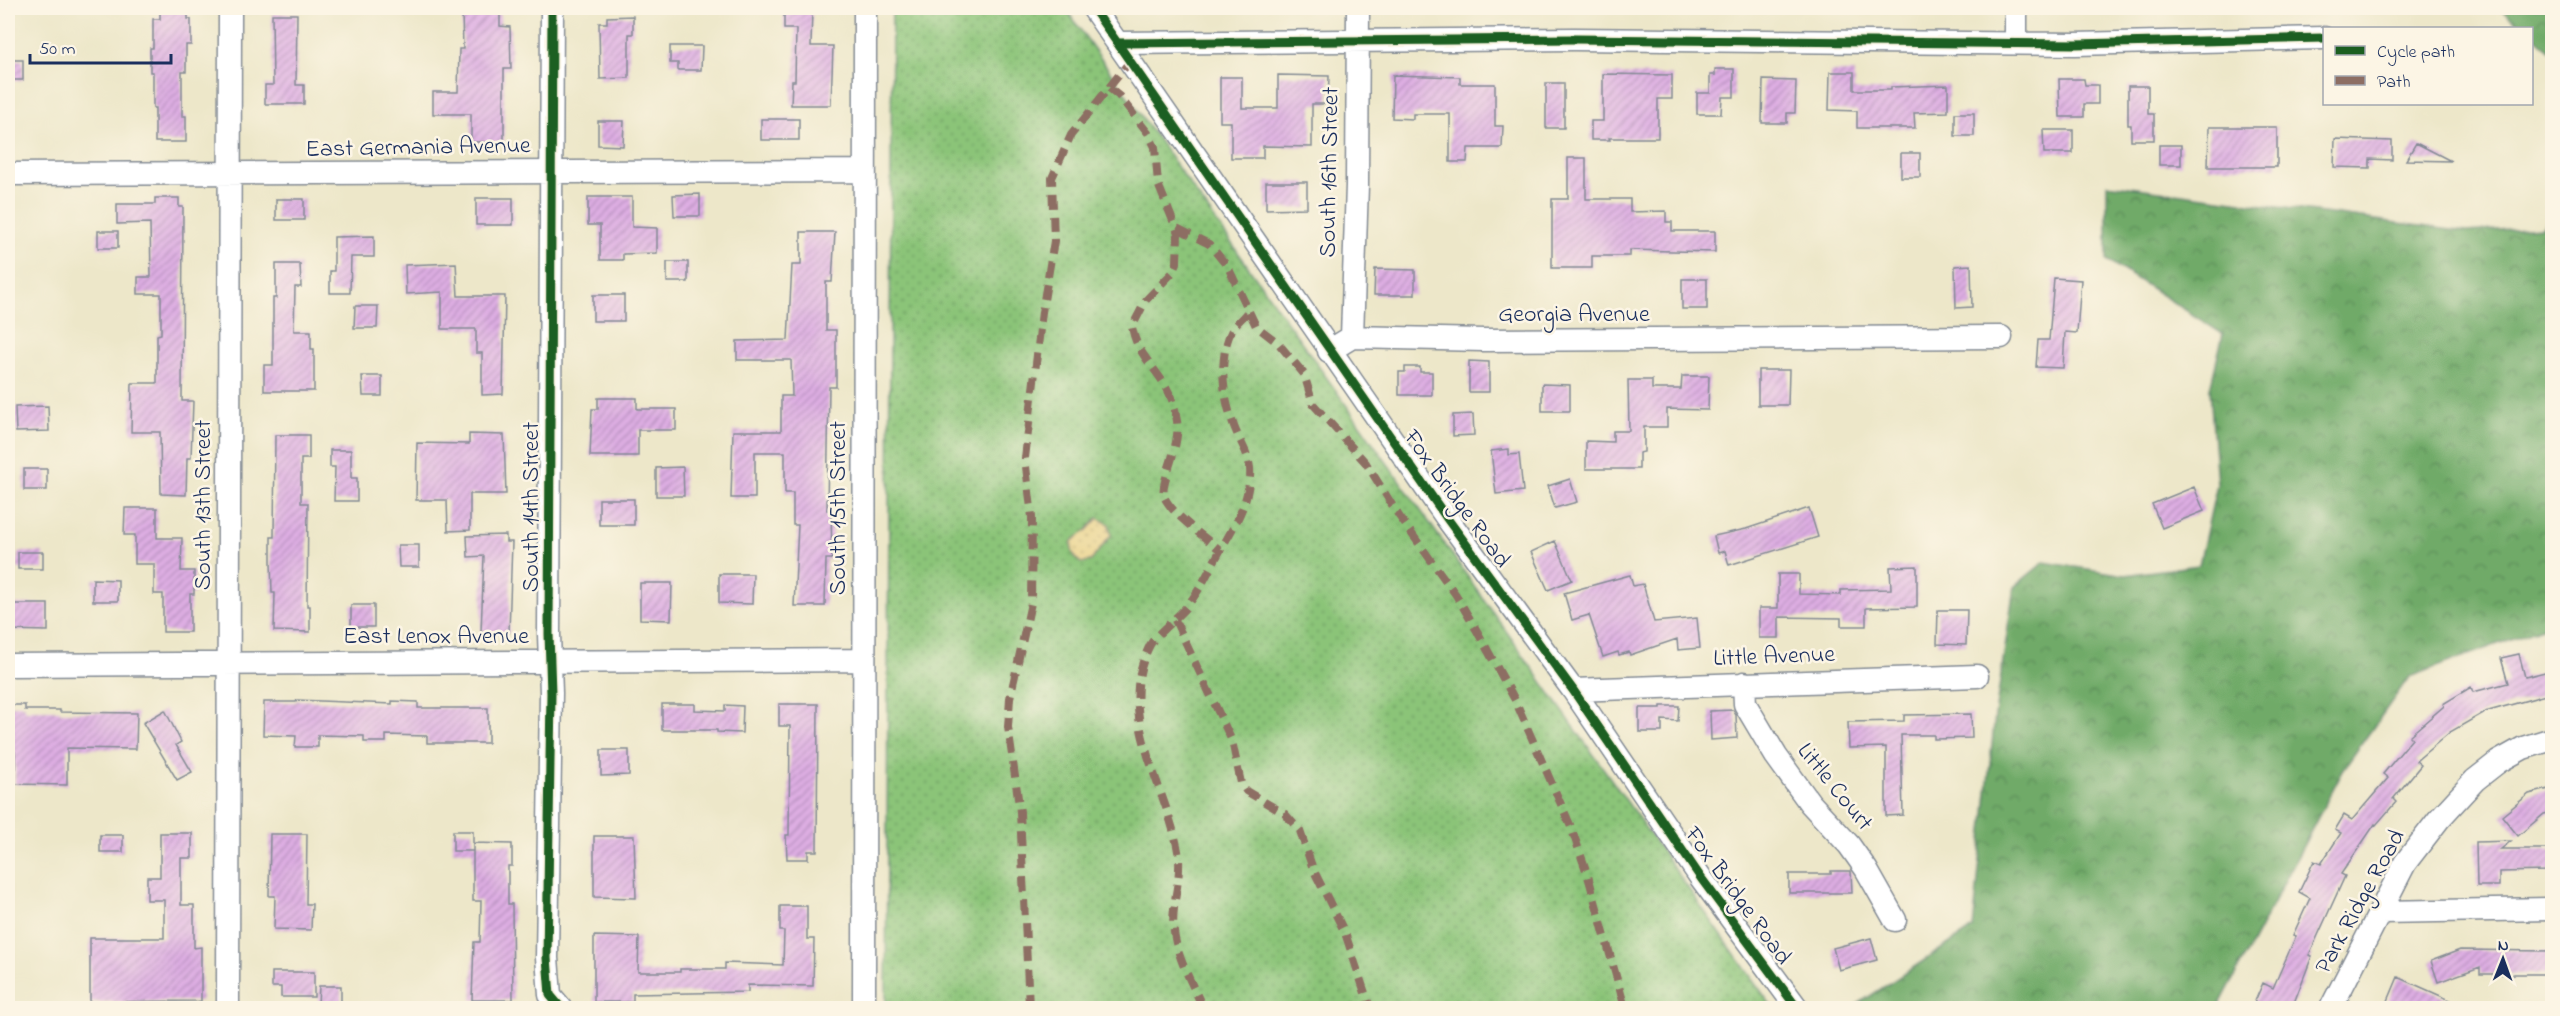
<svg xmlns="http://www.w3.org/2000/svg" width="2560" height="1016" font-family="'Indie Flower',sans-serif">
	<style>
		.grass { fill: url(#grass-dots); stroke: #537a6b; stroke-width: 1.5 }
		.forest { fill: url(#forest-crowns); stroke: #466c63; stroke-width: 1.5 }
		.sand { fill: url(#sand-dots); stroke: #84847e; stroke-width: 1.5 }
		.building { fill: url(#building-hatch) }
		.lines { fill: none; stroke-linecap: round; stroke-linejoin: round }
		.minor-casing { stroke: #848b94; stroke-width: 25 }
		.minor { stroke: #fff; stroke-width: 22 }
		.quiet { stroke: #8d6e63; stroke-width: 8; stroke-dasharray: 15 8; stroke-linecap: butt }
		.cycleway-casing { stroke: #fcf5e5; stroke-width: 13 }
		.cycleway { stroke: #1b5e20; stroke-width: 9 }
		.labels { text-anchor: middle; stroke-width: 5; stroke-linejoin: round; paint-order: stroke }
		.street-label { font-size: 24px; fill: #1b2f5e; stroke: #fcf5e5 }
	</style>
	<defs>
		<pattern id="grass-dots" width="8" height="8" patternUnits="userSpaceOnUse" patternTransform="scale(1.5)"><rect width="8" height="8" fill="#8bc478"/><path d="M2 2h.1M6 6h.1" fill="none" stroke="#71a066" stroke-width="1.8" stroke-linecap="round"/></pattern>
		<pattern id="forest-crowns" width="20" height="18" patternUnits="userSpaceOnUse" patternTransform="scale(1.5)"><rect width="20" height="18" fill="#70aa68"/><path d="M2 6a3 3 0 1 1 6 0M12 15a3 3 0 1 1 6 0" fill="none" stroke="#5b8b59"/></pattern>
		<pattern id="sand-dots" width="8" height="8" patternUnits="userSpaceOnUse" patternTransform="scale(1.5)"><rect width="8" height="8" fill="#eeda9e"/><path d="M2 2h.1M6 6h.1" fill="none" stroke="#ccbb8a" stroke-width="1.8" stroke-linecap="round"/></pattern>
		<pattern id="building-hatch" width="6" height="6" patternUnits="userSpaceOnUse" patternTransform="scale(1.5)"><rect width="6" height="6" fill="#deaee3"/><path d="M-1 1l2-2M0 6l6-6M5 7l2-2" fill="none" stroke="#b38ebb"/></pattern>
	</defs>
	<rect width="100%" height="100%" fill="#fcf5e5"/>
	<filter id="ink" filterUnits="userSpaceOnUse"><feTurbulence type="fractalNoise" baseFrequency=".0167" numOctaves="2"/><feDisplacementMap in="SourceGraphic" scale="12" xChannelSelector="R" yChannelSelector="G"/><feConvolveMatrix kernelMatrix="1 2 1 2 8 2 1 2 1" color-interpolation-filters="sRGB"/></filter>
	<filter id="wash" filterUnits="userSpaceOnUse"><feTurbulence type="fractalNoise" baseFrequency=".008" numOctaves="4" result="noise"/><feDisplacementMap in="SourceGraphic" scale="24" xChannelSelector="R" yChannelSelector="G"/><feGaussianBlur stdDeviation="1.35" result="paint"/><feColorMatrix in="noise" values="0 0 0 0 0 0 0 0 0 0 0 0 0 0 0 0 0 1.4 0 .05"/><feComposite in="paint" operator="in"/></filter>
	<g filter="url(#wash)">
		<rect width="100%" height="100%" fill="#ede7c9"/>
		<!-- grass -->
		<path class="grass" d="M892,8H1065L1773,1008H886Z"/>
		<!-- forest -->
		<path class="forest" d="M2495,8H2552V52L2532,35V28C2516,28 2509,12 2495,8Z
			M2107,184L2466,232L2542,227L2552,214V518H2550L2552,536V624L2409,677L2343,770L2218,1008H1852L1973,928L1995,715L2014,587L2044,562L2125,575L2199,565L2217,484L2210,389L2223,334L2107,260Z"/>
		<!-- sand -->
		<path class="sand" d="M1098,518L1109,524L1111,535L1091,561L1081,563C1074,558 1070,549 1072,541L1086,531Z"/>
		<g id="blocks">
			<!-- building -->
			<path class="building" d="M160,8H188V19H191V45H186V72H182V116H186V142H155V108H153V72H150V48H153V19H160Z
				M784,8H812L811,46H833L831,105H791L792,81H795L796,29H784Z
				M462,13H500V26L510,27L511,69H504V142H471V114H433V92H458L459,49H463Z
				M272,14H297L296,85H304V104H265V85H273Z
				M633,16V34H629V78L600,79L599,23H607V17Z
				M670,46H702L701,70H678V63H670Z
				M8,60H23V80H8Z
				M1715,69H1734V97H1722L1721,114H1697V93H1710V75H1715Z
				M1830,72H1854V90H1891V87L1948,85V112L1914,113L1915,128H1857V111L1829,110Z
				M1603,74L1672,75V99H1658V138H1609L1610,140H1591V121H1603Z
				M1278,75L1329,76L1328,104H1312V147L1263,146V158H1231V122H1220V77H1242V108H1278Z
				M1393,75L1460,77V84H1495V126H1503L1502,148H1468L1467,162H1450V114H1413V119L1392,118Z
				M2059,79H2084L2085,85H2098V104H2084V117H2060Z
				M1763,80L1796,81L1795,113H1787V123H1762Z
				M1546,83H1564V128H1546Z
				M2128,86H2148V114H2154V140H2131V125H2128Z
				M1955,113H1974V136H1955Z
				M761,119H799V140H761Z
				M598,121H624L623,146L598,145Z
				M2209,127H2277V167H2208Z
				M2043,130H2073V153H2044Z
				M2335,139L2392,141V160L2370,159V168L2334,167Z
				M2416,143L2451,161L2406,160Z
				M2159,145H2181V165H2159Z
				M1901,153H1920V177H1901Z
				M1568,158H1586V199H1630V212L1666,211V222H1672V231H1715V252L1630,250V256H1592V268H1552V199H1568Z
				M1266,182H1307V208L1266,209Z
				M700,194V216H674L673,195Z
				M588,197H632V227L657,228V253L623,254V260H600V225H588Z
				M155,198H179V207H183L182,401H193L191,458H187L186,495L161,494L160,432H131L132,383H157V335L161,334V294H138V277H151L150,223L117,224V204H155Z
				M476,198H513V225H476Z
				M276,199H304V220H276Z
				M98,231H118V248H98Z
				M801,232H835L832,282H826V330H836V387H829L827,510H831L832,559H826L825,606H794L798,525H793V493H785V452H755V498H731L733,431H781V396H792L791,360H737V341L788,340L792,265H801Z
				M374,236V257H351L350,293H330V271H334V237Z
				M667,262H688V282H667Z
				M456,263L458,296H505L503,394L482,395V353H476V329H442V292L406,294L405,265Z
				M276,264H300L301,287H295L294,331H311V349H314V391H264V365H273V298H276Z
				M1971,265L1972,307L1956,308L1955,266Z
				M1375,269L1415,270V295H1374Z
				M2054,278L2081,280L2077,333L2065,332L2063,368L2036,367L2038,340H2049Z
				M1682,279H1707V309H1682Z
				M593,295H624V321H593Z
				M355,306H378L377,328H354Z
				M1469,361L1489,362V392H1469Z
				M1405,367H1420V372H1432V395H1399V372H1405Z
				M1758,370H1789L1788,405H1758Z
				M362,376H382V396H363Z
				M1682,376H1709L1708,410L1667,409V427H1644V452L1639,453V469H1586V441L1613,442V431H1629L1628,380H1652V389H1681Z
				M1542,384L1570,385V411H1542Z
				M598,398H637V409H676V430H638V456H590L592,409H598Z
				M48,406L49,431L16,432L15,407Z
				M1473,414L1474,435L1453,436V415Z
				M469,434L504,435L506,494H470V530L448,531L447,500H416L417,443L469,444Z
				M275,435H309V459H301V503H308L307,606H310V632L274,631L275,593H272L271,562V537H274Z
				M1509,449V455L1519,454L1523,491L1496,494L1491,451Z
				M330,450H351V478H357V501H334L335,467H330Z
				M683,467L684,496H656V468Z
				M24,469H47V490H24Z
				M1570,479L1577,502L1555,508L1548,486Z
				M2194,487L2204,511L2162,528L2152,504Z
				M599,499H634V525H599Z
				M125,508H157V538H182L181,571H194V594H190V632H163V594H154V564H135V535H124Z
				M1809,508L1818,537L1729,565L1725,551L1718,553L1714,536L1746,529Z
				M506,535V542H512L509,633L481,632L484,556L468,557L467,536Z
				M1555,541L1572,580L1548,590L1531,552Z
				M398,545H419V567H399Z
				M18,552H43V569H18Z
				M1917,566V607L1866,608V626H1841V618L1779,617V638H1759V608H1778V574H1799V594L1841,595V590L1891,589L1890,567Z
				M719,574H753L752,604L719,603Z
				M1630,575L1633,586L1643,584L1654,622L1697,618L1700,648L1678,650L1677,639L1630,655L1629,652L1619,655L1618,652L1603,657L1589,615L1572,620L1564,593Z
				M93,579L118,580V601H93Z
				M640,583H672L671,620L640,619Z
				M8,604H48V631L8,630Z
				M351,605H374V627H351Z
				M1938,610H1967L1966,645L1937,644Z
				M2519,654L2525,677L2553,670V693L2485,712L2450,732L2416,761L2421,765L2393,799L2396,802L2376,825L2375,824L2341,874L2345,876L2309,955L2312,956L2292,1008H2252L2263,983L2273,988L2296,936L2293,935L2310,898L2299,892L2314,861L2321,864L2341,833L2335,830L2344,815L2352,820L2388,778L2383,774L2412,739L2409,736L2444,706L2443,704L2471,687L2473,692L2508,683L2501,658Z
				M297,700L392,704V701L418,702V708H488V743H427V736L386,735V742H364V736L318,735V747H295L296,736L263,735L264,702H296Z
				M662,704H695V710L725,711V705L743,706L742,733L717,732V730H662Z
				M779,704H818L817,851H808V859H787L786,835H789L790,726H779Z
				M8,705H25V710H60V712L137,713L136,749L67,748V785L15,784V752H8Z
				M1661,706H1679L1678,721L1662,720V732H1639V708H1661Z
				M165,710L181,742L176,745L192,772L177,780L143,723Z
				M1733,710L1736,715L1737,738L1711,740L1710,711Z
				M1971,714L1972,738L1934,739V735H1901L1903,815L1886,816V747L1849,748L1848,722L1904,721V715Z
				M601,750H629V775L601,776Z
				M2553,788V812L2544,814L2518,836L2502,816L2529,794Z
				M453,831H473V851H453Z
				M160,833H192V858H181V905H194V948L201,947V1001L90,1002V938H164V900H147V877H160Z
				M270,834H307L306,904H312L311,930L274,929L275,896H269Z
				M100,835H123V852H100Z
				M594,836H634L636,898L594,897Z
				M2511,841L2501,849H2553V871L2499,872V886H2477L2476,842Z
				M473,843L512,844V866H508V904H512L513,1000H472L474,942H480L481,901H473Z
				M1831,871H1851L1852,893H1789V874H1831Z
				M780,906H807V939H814L813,986L748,985V992L633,994V1002H594V936L639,937L638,972H680V969H725V963L783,965L784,931H780Z
				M1871,938L1877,960L1839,970L1833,948Z
				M2460,950L2553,951V974H2480V967L2438,982L2431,961Z
				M272,972H314V997H281V987H272Z
				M2398,977L2468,1008H2385Z
				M319,986H341V1003L318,1004Z"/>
		</g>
	</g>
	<g filter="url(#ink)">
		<use href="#blocks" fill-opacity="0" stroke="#848b94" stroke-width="1.5"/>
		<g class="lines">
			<!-- minor casing -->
			<g class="minor-casing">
				<path id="minor" d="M552,8L549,634L551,693L547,958L550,995L561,1008
					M1093,8L1446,517L1573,690L1701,878L1797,1008
					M2016,42V8
					M1119,43L1574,39L2075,44L2324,38
					M8,174L864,171
					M1352,337L1357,185L1358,8
					M1329,351L1352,337L1483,340L2001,337
					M8,665L864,660
					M1744,683L1745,704L1776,756L1810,803L1849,845L1866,869L1895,920
					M1573,690L1977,676
					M2381,912L2552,909
					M228,1003L230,8
					M864,1008L865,8
					M2331,1008L2405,863L2439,819L2475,780L2498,762L2523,748L2552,739"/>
			</g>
			<!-- minor -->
			<use href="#minor" class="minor"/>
			<!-- quiet -->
			<path class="quiet" d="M1109,88L1119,96L1148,133L1155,147L1158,184L1178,233L1177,263L1173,272L1146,300L1132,327C1136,351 1151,363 1163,382C1171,393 1175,408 1177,421C1181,447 1160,481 1164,496C1170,513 1206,538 1220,550
				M1177,228L1209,244L1228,267L1256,326L1278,343L1304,374L1313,404L1366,463L1399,516L1456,595L1477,631L1515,700L1571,827L1588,876L1625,1008
				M1175,620L1232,741L1241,783L1246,791L1285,814L1300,831L1313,869L1345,933L1370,1008
				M1029,1007L1020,812L1008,727L1010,698L1031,603L1032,517L1025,458L1042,312L1054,241L1052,178L1071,135L1131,60
				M1203,1008C1193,985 1177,958 1174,932C1170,905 1183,878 1178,851C1166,784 1114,715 1150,645C1157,633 1177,618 1187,606C1201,589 1209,570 1220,551C1235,524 1246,509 1250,477C1252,457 1240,443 1234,426C1223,398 1217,356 1233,328C1237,322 1244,317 1248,311"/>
			<!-- cycleway casing -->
			<g class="cycleway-casing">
				<path id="cycleway" d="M552,8L549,634L551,693L547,958L550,995L561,1008
					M1093,8L1446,517L1573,690L1701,878L1797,1008
					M1119,43L1574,39L2075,44L2324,38"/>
			</g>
			<!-- cycleway -->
			<use href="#cycleway" class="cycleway"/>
		</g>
	</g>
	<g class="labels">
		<!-- street labels -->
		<g class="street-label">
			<text transform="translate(418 146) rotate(-1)" y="8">East Germania Avenue</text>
			<text transform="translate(1328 172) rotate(-89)" y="8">South 16th Street</text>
			<text x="1574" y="321">Georgia Avenue</text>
			<text transform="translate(1458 498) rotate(54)" y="8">Fox Bridge Road</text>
			<text transform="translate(202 505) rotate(-90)" y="8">South 13th Street</text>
			<text transform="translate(530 507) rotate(-90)" y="8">South 14th Street</text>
			<text transform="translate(837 508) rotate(-90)" y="8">South 15th Street</text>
			<text x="436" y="643">East Lenox Avenue</text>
			<text transform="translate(1774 655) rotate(-2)" y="8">Little Avenue</text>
			<text transform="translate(1836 786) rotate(51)" y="8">Little Court</text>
			<text transform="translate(1739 895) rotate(54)" y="8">Fox Bridge Road</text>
			<text transform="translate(2359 901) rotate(-61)" y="8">Park Ridge Road</text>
		</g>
	</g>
	<!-- margin -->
	<rect width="2560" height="1016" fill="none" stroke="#fcf5e5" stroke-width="30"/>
	<!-- legend -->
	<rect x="2323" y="27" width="210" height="78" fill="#fcf5e5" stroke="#a2a6af" stroke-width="1.5"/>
	<rect x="2335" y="46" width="30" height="9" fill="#1b5e20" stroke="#a2a6af" stroke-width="1.5"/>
	<text x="2377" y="57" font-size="18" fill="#1b2f5e">Cycle path</text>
	<rect x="2335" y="76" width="30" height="9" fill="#8d6e63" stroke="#a2a6af" stroke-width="1.5"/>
	<text x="2377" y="87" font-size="18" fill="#1b2f5e">Path</text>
	<!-- north arrow -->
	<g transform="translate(2503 959) rotate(1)" stroke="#fcf5e5" stroke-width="4.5" paint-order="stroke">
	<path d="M0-4.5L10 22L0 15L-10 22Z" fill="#1b2f5e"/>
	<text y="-9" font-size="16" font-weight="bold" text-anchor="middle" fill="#1b2f5e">N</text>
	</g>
	<!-- scale -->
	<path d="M30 54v9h141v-9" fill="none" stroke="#1b2f5e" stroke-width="3"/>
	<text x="39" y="54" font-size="18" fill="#1b2f5e" stroke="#fcf5e5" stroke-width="4.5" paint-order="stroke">50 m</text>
</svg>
